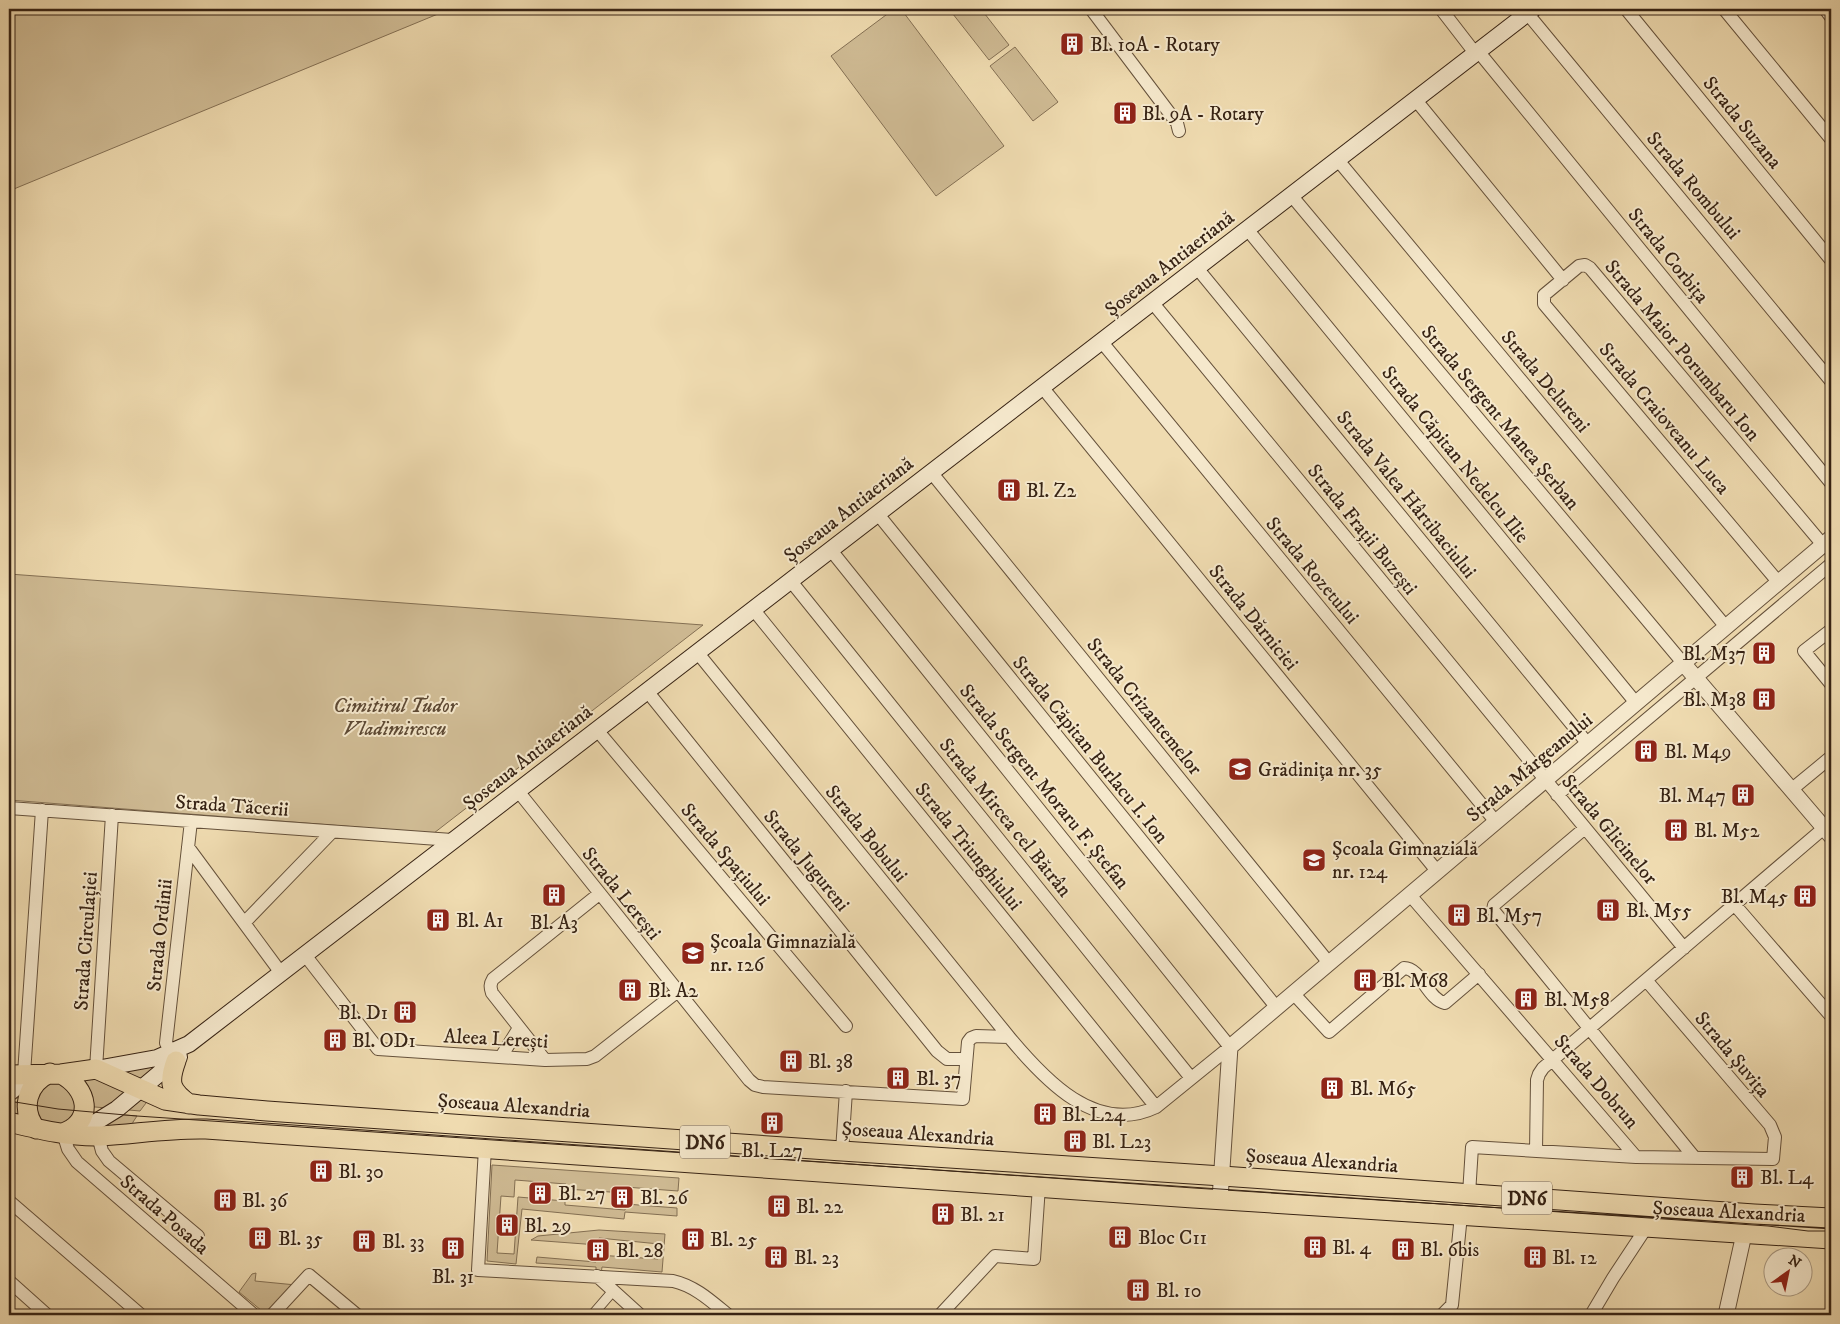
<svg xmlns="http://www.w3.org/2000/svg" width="1840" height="1324" font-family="'IM FELL DW Pica',serif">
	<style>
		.green { fill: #d0bc95; stroke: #847054 }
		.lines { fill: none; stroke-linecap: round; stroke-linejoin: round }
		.pedestrian-casing { stroke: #65513b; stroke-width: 11 }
		.minor-casing { stroke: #65513b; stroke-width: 14 }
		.tertiary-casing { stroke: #65513b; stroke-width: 17 }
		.secondary-casing { stroke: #372314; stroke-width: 18 }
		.primary-casing { stroke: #372314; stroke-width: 21 }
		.pedestrian { stroke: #f5e8cc; stroke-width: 9 }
		.minor { stroke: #f5e8cc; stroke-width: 12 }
		.tertiary { stroke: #f5e8cc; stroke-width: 15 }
		.secondary { stroke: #f5e8cc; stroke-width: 16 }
		.primary { stroke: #efdbb0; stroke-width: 19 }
		.tram { stroke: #372314; stroke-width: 1 }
		.labels { text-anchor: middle; stroke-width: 4; stroke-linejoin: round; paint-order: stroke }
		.shield { fill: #f5e8cc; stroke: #705e4b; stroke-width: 1 }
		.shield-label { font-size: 19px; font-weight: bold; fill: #372314 }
		.poi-label { font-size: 20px; fill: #372314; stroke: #f5e8cc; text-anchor: start }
		.street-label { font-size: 20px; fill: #372314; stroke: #f5e8cc }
		.park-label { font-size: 20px; font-style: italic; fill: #5d4934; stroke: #f5e8cc }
	</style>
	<rect width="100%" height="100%" fill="#efdbb0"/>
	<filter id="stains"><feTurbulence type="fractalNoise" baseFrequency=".004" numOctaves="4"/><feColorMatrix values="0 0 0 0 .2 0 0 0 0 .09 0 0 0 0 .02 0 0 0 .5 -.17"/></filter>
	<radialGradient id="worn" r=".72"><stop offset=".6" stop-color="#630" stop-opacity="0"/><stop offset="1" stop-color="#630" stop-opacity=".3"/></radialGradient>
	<!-- green -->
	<path class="green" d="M9,9H450L9,191Z
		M894,9H901L1004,146L936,196L831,56Z
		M949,9H981L1009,45L989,60Z
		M1015,47L1058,102L1033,121L990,66Z
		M9,574L703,625L434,833L9,800Z
		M176,1051L141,1090L152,1095L140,1111L84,1106V1112L137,1116L133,1122L131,1133L9,1122V1101L27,1105V1099L9,1097V1093Z
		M492,1165L679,1178L678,1191L625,1187V1193L566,1189V1184L515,1180L514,1197L501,1196L497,1253L514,1254L518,1197L565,1201V1205L625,1210L626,1204L677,1208V1216L625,1212L624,1219L522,1209L516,1264L487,1261Z
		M599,1230L665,1234L662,1272L602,1267L601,1274H596V1267L536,1263L537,1257L596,1262L597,1255L658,1259L659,1244L599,1238L598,1245L531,1240L538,1236Z
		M256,1273L255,1281L296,1285L267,1315L239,1292L252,1274Z"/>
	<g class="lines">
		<!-- pedestrian casing -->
		<g class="pedestrian-casing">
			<path id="pedestrian" d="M596,1315L594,1313L613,1291"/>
		</g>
		<!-- minor casing -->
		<g class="minor-casing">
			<path id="minor" d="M1091,9L1177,123L1179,131
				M1441,9L1475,53
				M1626,9L1831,260
				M1724,9L1831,139
				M1825,9L1831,17
				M1527,13L1831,381
				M1478,51L1831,483
				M1415,99L1563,280
				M1337,159L1726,627
				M1291,195L1683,663
				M1247,229L1636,703
				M1197,268L1588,744
				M1152,302L1684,948
				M1101,341L1496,822
				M1042,387L1437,871
				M931,472L1329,963
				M877,513L1277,1008
				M790,580L1191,1078
				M1779,583L1544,304V295L1579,266L1585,265L1590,268L1823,545
				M753,609L1156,1107
				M1831,630L1804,651L1831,684
				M697,652L1009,1037
				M647,691L937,1051L947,1059H966
				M597,730L846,1026
				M1791,790L1831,757
				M518,791L749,1080L755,1085L763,1087L963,1099L968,1042L971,1038L976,1036L1009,1037C1044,1079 1096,1136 1156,1107L1230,1047L830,549
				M1557,795L1831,564
				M9,808L452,840
				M1585,828L1494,905L1493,910L1694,1157
				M188,847L281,973
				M1410,895L1636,1157
				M1734,904L1831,1016
				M244,923L332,832
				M305,955L378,1049L545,1060L587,1059L595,1056L678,991
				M1293,993L1329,1032L1404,968C1421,968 1428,1000 1445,1003L1479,974
				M171,1052L166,1043L191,821
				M501,1057L519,1028
				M545,1060L492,993C490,987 490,984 493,979L599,894
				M96,1069L112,815
				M24,1074L42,810
				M63,1133L68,1149L77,1162L254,1315
				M98,1136L102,1151L109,1161L198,1236
				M485,1148L478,1270L673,1281C695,1286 711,1301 728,1315
				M842,1151L846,1091
				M1536,1151L1537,1080L1539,1074L1543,1068L1824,828
				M1469,1194L1472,1147L1636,1157L1773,1159L1775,1137L1770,1125L1646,980
				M9,1201L141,1315
				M597,1276L640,1315
				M9,1281L47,1315
				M272,1315L309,1275L357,1315
				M940,1315L995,1256L1034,1259L1039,1186
				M1442,1315L1452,1305L1461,1215
				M1591,1315L1613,1278L1646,1228"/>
		</g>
		<!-- tertiary casing -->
		<g class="tertiary-casing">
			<path id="tertiary" d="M1683,663L1831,836
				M1220,1199L1230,1047L1831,538
				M1726,1315L1744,1234"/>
		</g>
		<!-- secondary casing -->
		<g class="secondary-casing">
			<path id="secondary" d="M96,1069L157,1058L189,1044L1533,9
				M9,1093L32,1074
				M75,1135L117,1109L179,1057"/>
		</g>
		<!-- primary casing -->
		<g class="primary-casing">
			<path id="primary" d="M176,1061C168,1083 170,1090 189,1104
				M61,1074C88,1088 95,1121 63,1133
				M9,1075L61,1074L96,1069L165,1100L199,1105L267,1111L842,1151L1222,1176L1754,1214L1831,1218
				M9,1122C38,1129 69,1137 100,1136C136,1134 169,1128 206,1129L1193,1198L1831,1239
				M36,1129C20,1109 27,1083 50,1073"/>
		</g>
		<!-- pedestrian -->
		<use href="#pedestrian" class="pedestrian"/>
		<!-- minor -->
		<use href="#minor" class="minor"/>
		<!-- tertiary -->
		<use href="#tertiary" class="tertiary"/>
		<!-- secondary -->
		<use href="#secondary" class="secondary"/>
		<!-- primary -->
		<use href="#primary" class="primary"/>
		<!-- tram -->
		<path class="tram" d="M9,1101L58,1109L137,1116L1768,1226L1808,1231H1831"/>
	</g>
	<!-- icons -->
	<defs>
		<g id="building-square" transform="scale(1.25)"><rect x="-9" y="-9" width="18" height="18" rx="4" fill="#8f2418" stroke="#f5e8cc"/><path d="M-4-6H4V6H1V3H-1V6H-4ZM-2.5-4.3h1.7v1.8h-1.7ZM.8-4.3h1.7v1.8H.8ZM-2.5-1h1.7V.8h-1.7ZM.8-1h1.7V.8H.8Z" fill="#fff"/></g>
		<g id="school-square" transform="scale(1.25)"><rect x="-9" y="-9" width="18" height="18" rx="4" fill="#8f2418" stroke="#f5e8cc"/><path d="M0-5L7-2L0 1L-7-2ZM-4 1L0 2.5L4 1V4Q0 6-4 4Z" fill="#fff"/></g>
	</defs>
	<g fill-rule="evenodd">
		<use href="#building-square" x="1072" y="44"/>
		<use href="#building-square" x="1125" y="113"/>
		<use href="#building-square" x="1009" y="490"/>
		<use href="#building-square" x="1764" y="653"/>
		<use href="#building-square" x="1764" y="699"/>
		<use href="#building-square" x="1646" y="751"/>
		<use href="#school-square" x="1240" y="769"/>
		<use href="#building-square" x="1743" y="795"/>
		<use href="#building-square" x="1676" y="830"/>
		<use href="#school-square" x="1314" y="860"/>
		<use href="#building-square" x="554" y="895"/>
		<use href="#building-square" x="1805" y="896"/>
		<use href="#building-square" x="1608" y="910"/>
		<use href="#building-square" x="1459" y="915"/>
		<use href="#building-square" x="438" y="920"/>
		<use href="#school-square" x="693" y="953"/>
		<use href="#building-square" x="1365" y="980"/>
		<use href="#building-square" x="630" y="990"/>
		<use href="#building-square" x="1526" y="999"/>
		<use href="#building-square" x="405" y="1012"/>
		<use href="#building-square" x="335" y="1040"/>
		<use href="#building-square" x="791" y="1061"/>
		<use href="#building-square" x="898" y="1078"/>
		<use href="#building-square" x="1332" y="1088"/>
		<use href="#building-square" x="1045" y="1114"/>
		<use href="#building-square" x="772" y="1123"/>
		<use href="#building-square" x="1075" y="1141"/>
		<use href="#building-square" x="321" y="1171"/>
		<use href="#building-square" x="1742" y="1177"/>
		<use href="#building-square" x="540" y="1193"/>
		<use href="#building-square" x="622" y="1197"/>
		<use href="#building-square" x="225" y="1200"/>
		<use href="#building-square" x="779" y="1206"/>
		<use href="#building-square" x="943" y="1214"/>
		<use href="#building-square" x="507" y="1225"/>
		<use href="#building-square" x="1120" y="1237"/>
		<use href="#building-square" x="260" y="1238"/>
		<use href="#building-square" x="693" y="1239"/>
		<use href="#building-square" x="364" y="1241"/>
		<use href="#building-square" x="1315" y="1247"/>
		<use href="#building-square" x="453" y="1248"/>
		<use href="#building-square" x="1403" y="1249"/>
		<use href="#building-square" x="598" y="1250"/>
		<use href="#building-square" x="776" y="1257"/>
		<use href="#building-square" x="1535" y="1257"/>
		<use href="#building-square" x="1138" y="1290"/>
	</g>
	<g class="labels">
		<!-- shield labels -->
		<g class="shield">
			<rect x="680" y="1125.5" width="50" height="33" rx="4"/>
			<rect x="1502" y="1181.5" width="50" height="33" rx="4"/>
		</g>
		<g class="shield-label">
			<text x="705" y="1149">DN6</text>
			<text x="1527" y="1205">DN6</text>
		</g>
		<!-- poi labels -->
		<g class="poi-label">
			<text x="1090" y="51">Bl. 10A - Rotary</text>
			<text x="1142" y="120">Bl. 9A - Rotary</text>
			<text x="1026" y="497">Bl. Z2</text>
			<text x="1746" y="660" text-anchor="end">Bl. M37</text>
			<text x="1746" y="706" text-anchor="end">Bl. M38</text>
			<text x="1664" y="758">Bl. M49</text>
			<text x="1258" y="776">Grădinița nr. 35</text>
			<text x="1726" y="802" text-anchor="end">Bl. M47</text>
			<text x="1694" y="837">Bl. M52</text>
			<text x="1332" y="855">Școala Gimnazială<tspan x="1332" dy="23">nr. 124</tspan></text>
			<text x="1788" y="903" text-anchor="end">Bl. M45</text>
			<text x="1626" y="917">Bl. M55</text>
			<text x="1476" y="922">Bl. M57</text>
			<text x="456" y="927">Bl. A1</text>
			<text x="554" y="929" text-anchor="middle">Bl. A3</text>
			<text x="710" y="948">Școala Gimnazială<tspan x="710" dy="23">nr. 126</tspan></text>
			<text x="1382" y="987">Bl. M68</text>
			<text x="648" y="997">Bl. A2</text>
			<text x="1544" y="1006">Bl. M58</text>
			<text x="388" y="1019" text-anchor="end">Bl. D1</text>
			<text x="352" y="1047">Bl. OD1</text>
			<text x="808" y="1068">Bl. 38</text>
			<text x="916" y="1085">Bl. 37</text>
			<text x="1350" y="1095">Bl. M65</text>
			<text x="1062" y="1121">Bl. L24</text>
			<text x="1092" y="1148">Bl. L23</text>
			<text x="772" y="1157" text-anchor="middle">Bl. L27</text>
			<text x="338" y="1178">Bl. 30</text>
			<text x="1760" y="1184">Bl. L4</text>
			<text x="558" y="1200">Bl. 27</text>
			<text x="640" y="1204">Bl. 26</text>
			<text x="242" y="1207">Bl. 36</text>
			<text x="796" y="1213">Bl. 22</text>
			<text x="960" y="1221">Bl. 21</text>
			<text x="524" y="1232">Bl. 29</text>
			<text x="1138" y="1244">Bloc C11</text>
			<text x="278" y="1245">Bl. 35</text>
			<text x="710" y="1246">Bl. 25</text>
			<text x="382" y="1248">Bl. 33</text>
			<text x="1332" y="1254">Bl. 4</text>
			<text x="1420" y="1256">Bl. 6bis</text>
			<text x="616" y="1257">Bl. 28</text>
			<text x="794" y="1264">Bl. 23</text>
			<text x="1552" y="1264">Bl. 12</text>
			<text x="453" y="1283" text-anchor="middle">Bl. 31</text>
			<text x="1156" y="1297">Bl. 10</text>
		</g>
		<!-- street labels -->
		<g class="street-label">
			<text transform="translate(1743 122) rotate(51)" y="7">Strada Suzana</text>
			<text transform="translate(1694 185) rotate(50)" y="7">Strada Rombului</text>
			<text transform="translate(1669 255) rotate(51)" y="7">Strada Corbița</text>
			<text transform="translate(1169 263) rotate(-38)" y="7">Șoseaua Antiaeriană</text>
			<text transform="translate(1683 350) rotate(50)" y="7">Strada Maior Porumbaru Ion</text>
			<text transform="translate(1546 381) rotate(50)" y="7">Strada Delureni</text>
			<text transform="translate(1501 417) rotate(50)" y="7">Strada Sergent Manea Șerban</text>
			<text transform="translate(1665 418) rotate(50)" y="7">Strada Craioveanu Luca</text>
			<text transform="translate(1456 454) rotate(51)" y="7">Strada Căpitan Nedelcu Ilie</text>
			<text transform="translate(1407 494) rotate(51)" y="7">Strada Valea Hârtibaciului</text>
			<text transform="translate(848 509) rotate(-38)" y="7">Șoseaua Antiaeriană</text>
			<text transform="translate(1363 529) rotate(51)" y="7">Strada Frații Buzești</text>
			<text transform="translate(1313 570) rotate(50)" y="7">Strada Rozetului</text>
			<text transform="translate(1254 617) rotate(51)" y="7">Strada Dărniciei</text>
			<text transform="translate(1145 706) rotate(51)" y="7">Strada Crizantemelor</text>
			<text transform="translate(1091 749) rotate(51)" y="7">Strada Căpitan Burlacu I. Ion</text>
			<text transform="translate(527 757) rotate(-38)" y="7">Șoseaua Antiaeriană</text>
			<text transform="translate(1529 767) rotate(-40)" y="7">Strada Mărgeanului</text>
			<text transform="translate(1045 786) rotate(51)" y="7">Strada Sergent Moraru F. Ștefan</text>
			<text transform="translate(232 805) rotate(4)" y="7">Strada Tăcerii</text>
			<text transform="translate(1006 817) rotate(51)" y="7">Strada Mircea cel Bătrân</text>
			<text transform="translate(1610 829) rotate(50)" y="7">Strada Glicinelor</text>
			<text transform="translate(867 833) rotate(51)" y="7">Strada Bobului</text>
			<text transform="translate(969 846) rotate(51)" y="7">Strada Triunghiului</text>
			<text transform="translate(726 854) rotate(50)" y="7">Strada Spațiului</text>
			<text transform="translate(807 860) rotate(51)" y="7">Strada Jugureni</text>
			<text transform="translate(622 893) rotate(51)" y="7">Strada Lerești</text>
			<text transform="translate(159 935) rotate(-84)" y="7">Strada Ordinii</text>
			<text transform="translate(85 941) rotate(-86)" y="7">Strada Circulației</text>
			<text transform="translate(496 1038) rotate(3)" y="7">Aleea Lerești</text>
			<text transform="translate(1733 1054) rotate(50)" y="7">Strada Șuvița</text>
			<text transform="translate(1597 1081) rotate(49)" y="7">Strada Dobrun</text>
			<text transform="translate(514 1105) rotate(4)" y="7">Șoseaua Alexandria</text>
			<text transform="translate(918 1133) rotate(4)" y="7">Șoseaua Alexandria</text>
			<text transform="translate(1322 1160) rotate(4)" y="7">Șoseaua Alexandria</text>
			<text transform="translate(1729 1211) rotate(3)" y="7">Șoseaua Alexandria</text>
			<text transform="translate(165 1214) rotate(41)" y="7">Strada Posada</text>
		</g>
		<!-- park labels -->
		<g class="park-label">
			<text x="395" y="712">Cimitirul Tudor<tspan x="395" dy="23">Vladimirescu</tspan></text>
		</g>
	</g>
	<!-- margin -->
	<rect width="1840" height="1324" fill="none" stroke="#efdbb0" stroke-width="30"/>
	<rect x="10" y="10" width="1820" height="1304" fill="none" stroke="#372314" stroke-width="2.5"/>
	<rect x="15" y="15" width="1810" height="1294" fill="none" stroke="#372314"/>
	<!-- north arrow -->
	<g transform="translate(1788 1272) rotate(33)"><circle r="24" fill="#f5e8cc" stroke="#a99982"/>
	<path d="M0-4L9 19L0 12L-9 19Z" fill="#8f2418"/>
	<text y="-8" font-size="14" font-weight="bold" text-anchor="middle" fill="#372314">N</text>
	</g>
	<rect width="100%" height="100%" filter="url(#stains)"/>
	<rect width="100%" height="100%" fill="url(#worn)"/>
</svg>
